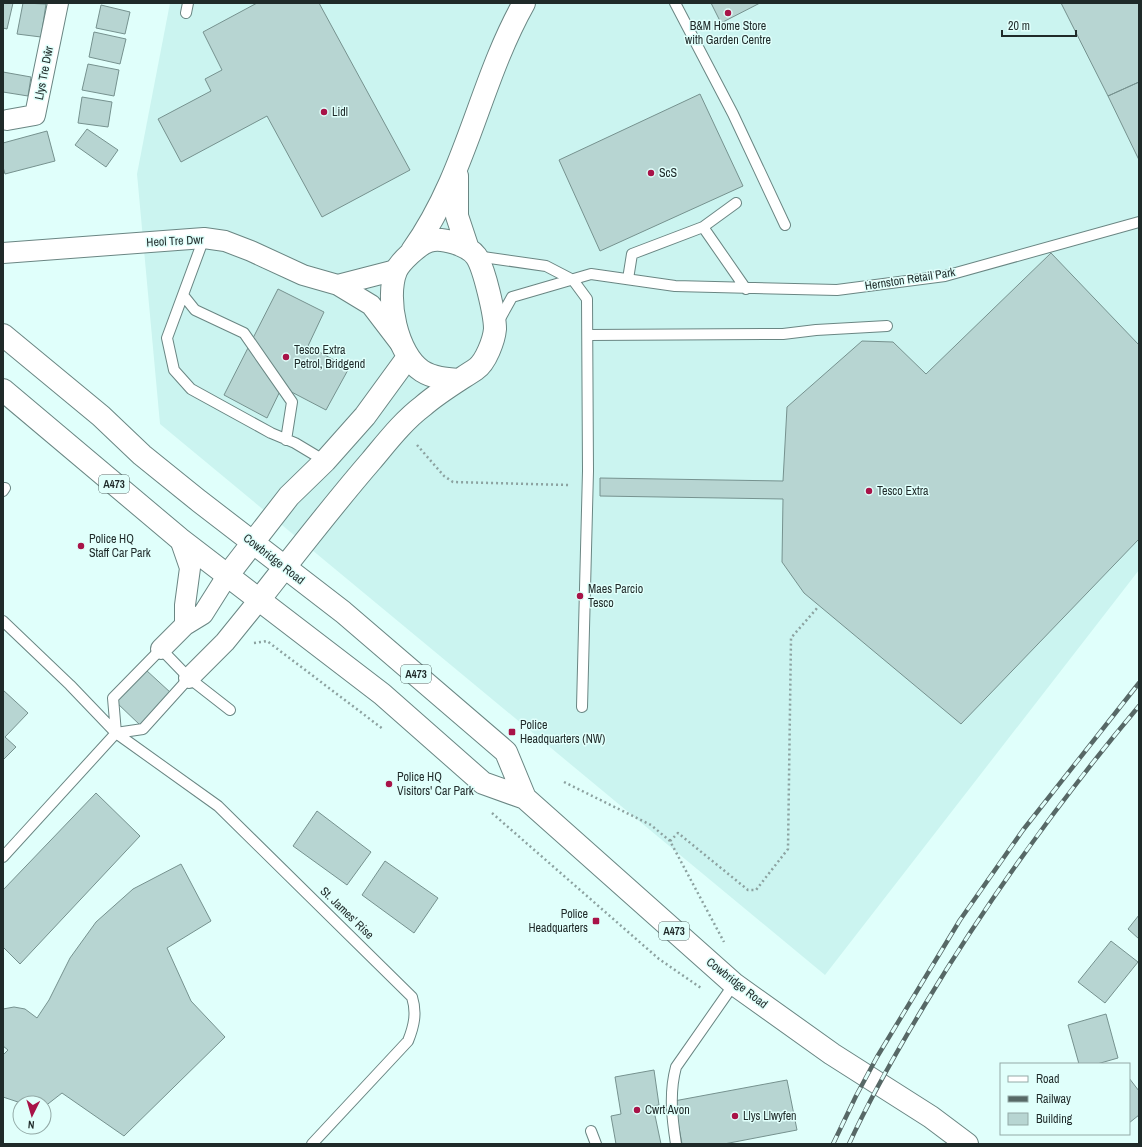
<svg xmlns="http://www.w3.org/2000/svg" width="1142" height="1147" font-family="'Archivo Narrow',sans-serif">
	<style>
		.built { fill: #cbf4f0 }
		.building { fill: #b7d5d2; stroke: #76928f }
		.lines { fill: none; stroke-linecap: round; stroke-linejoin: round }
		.lane-casing { stroke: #6a8683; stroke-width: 12 }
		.street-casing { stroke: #6a8683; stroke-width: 22 }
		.secondary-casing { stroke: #6a8683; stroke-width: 24 }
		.primary-casing { stroke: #6a8683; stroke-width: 24 }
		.path { stroke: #8ca2a0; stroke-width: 2.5; stroke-dasharray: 2 3; stroke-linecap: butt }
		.lane { stroke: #fff; stroke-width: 10 }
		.street { stroke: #fff; stroke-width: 20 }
		.secondary { stroke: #fff; stroke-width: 22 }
		.primary { stroke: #fff; stroke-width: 22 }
		.rail-casing { stroke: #576866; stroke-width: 4.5 }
		.rail { stroke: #e0fffb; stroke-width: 3; stroke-dasharray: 9; stroke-linecap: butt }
		.poi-dot { fill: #a81348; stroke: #e0fffb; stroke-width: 1.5 }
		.labels { text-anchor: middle; stroke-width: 3; stroke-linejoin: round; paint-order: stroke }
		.shield { fill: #e0fffb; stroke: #596a68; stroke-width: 1 }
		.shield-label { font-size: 11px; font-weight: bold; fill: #1f2a29 }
		.poi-label { font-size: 12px; fill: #1f2a29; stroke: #e0fffb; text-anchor: start }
		.street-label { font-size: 12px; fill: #1f2a29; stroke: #e0fffb }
	</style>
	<rect width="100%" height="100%" fill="#e0fffb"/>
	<!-- built -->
	<path class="built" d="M170,3H1139V570L825,975L160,424L137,174Z"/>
	<!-- building -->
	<path class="building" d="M3,3H13L7,29L3,28Z
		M23,3L46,4L41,37L17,34Z
		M257,3H319L410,170L322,217L267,116L181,162L158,119L211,91L205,79L222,70L203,32Z
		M711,3H760L721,23Z
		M1061,3H1139V82L1108,96Z
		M101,5L130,12L125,34L96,28Z
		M94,32L126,39L120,64L89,57Z
		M88,64L119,70L114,96L82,90Z
		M3,72L31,77L28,96L3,92Z
		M1139,82V160L1108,96Z
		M700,94L743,186L600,251L559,160Z
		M82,97L112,102L108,127L78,123Z
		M87,129L118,150L106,167L75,145Z
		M47,131L55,161L5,174L3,167V143Z
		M1051,253L1139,345V539L961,724L804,593L782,562L783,499L600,496V478L783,481L787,407L862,341L893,342L926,374Z
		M278,289L324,312L308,346L349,368L326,410L282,387L267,418L224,395Z
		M146,670L171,693L140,725L116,702Z
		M3,690L28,713L5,737L16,747L3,760Z
		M96,793L140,836L20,964L3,947V890Z
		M317,811L371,852L347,885L293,846Z
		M385,861L438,898L414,933L362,895Z
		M181,864L211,921L167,948L191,1001L225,1037L124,1136L62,1093L44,1107V1103H21L3,1097V1055L8,1050L3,1046V1009L14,1007L25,1009L37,1018L49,1000L70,958L96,922L133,889Z
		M1139,915V939L1128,929Z
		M1111,941L1138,962L1105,1003L1078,982Z
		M1106,1014L1118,1058L1097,1064H1079L1068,1025Z
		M654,1070L659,1105L653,1106L661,1144H616L611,1116L621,1114L615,1077Z
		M1129,1078L1139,1091V1115L1129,1123Z
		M787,1080L797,1130L724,1144H682L674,1101Z"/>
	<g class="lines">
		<!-- lane casing -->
		<g class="lane-casing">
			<path id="lane" d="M675,3L733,114L785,225
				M186,13L188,3
				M703,227L746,289
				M204,238L167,338L174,370L191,389L271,433L295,443L325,461
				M476,256L546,266L573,280L587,299L588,471L582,707
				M628,279L632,254L703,227L736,203
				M183,295L195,310L244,333L292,402L286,440
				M497,324L512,297L591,274L675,286L837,290L945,276L1139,222
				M588,335L783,334L816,330L887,326
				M3,491L5,488
				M3,621L70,685L116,733L218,806L412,997C417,1013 414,1026 408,1041L312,1144
				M116,733L113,698L161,649L189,678L230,710
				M3,857L116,733L143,729L189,678
				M591,1131L596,1144
				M676,1144C672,1118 669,1093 676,1067L734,984"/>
		</g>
		<!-- street casing -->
		<g class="street-casing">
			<path id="street" d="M7,120L35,115L58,3
				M3,253L204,238L225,241L251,251L303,275L338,285L371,305L400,343
				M338,285L396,270
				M180,539L190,568L185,605V625
				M161,649L185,625L203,614L227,576
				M189,678L225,642L259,600"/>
		</g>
		<!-- secondary casing -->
		<g class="secondary-casing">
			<path id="secondary" d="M457,176V216L468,249
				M412,251C467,174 479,83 524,3
				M227,576L289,496L325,461L365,416L408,357
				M259,600C296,553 332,506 371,461C387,442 403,421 423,406C439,392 458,381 476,369C486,362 494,340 495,329C495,315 484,267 476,256C468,245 442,237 429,241C419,244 400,262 396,271C385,298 397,355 422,371C433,378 446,379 459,380"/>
		</g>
		<!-- primary casing -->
		<g class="primary-casing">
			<path id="primary" d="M3,335L101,416L142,455L199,501L343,612L506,752L525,798
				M3,390L180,539L382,694L483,783L525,798L734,984L832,1054L931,1117L967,1144"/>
		</g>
		<!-- path -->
		<path class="path" d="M417,445L444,476L453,482L569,485
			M254,643L267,641L383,729
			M564,782L651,825L670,841L724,942
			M492,813L659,959L701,988
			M670,841L678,833L748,890H756L788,849L791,638L818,607"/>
		<!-- lane -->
		<use href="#lane" class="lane"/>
		<!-- street -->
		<use href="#street" class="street"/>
		<!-- secondary -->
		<use href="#secondary" class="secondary"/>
		<!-- primary -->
		<use href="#primary" class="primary"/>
		<!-- rail casing -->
		<g class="rail-casing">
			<path id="rail" d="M833,1144L856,1096L877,1057L960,920L1023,830L1139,683
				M849,1144C871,1096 897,1051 924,1006C988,900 1059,801 1139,706"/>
		</g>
		<!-- rail -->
		<use href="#rail" class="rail"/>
	</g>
	<!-- markers -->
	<g class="poi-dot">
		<circle cx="728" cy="13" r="4"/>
		<circle cx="324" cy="112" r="4"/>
		<circle cx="651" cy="173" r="4"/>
		<circle cx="286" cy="357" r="4"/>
		<circle cx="869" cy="491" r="4"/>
		<circle cx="81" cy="546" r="4"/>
		<circle cx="580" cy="596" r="4"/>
		<rect x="508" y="728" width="8" height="8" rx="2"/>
		<circle cx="389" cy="784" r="4"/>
		<rect x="592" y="917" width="8" height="8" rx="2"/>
		<circle cx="637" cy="1110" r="4"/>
		<circle cx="735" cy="1116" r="4"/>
	</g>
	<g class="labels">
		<!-- shield labels -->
		<g class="shield">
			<rect x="99" y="475" width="30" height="18" rx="3"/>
			<rect x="401" y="665" width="30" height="18" rx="3"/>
			<rect x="659" y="922" width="30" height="18" rx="3"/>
		</g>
		<g class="shield-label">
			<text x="114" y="488">A473</text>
			<text x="416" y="678">A473</text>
			<text x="674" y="935">A473</text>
		</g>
		<!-- poi labels -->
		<g class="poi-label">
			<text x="728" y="30" text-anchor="middle">B&amp;M Home Store<tspan x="728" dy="14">with Garden Centre</tspan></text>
			<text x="332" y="116">Lidl</text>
			<text x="659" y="177">ScS</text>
			<text x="294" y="354">Tesco Extra<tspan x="294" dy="14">Petrol, Bridgend</tspan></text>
			<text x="877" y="495">Tesco Extra</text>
			<text x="89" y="543">Police HQ<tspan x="89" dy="14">Staff Car Park</tspan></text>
			<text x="588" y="593">Maes Parcio<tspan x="588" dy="14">Tesco</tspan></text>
			<text x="520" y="729">Police<tspan x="520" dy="14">Headquarters (NW)</tspan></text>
			<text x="397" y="781">Police HQ<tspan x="397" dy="14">Visitors' Car Park</tspan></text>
			<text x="588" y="918" text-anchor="end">Police<tspan x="588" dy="14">Headquarters</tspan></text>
			<text x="645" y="1114">Cwrt Avon</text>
			<text x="743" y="1120">Llys Llwyfen</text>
		</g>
		<!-- street labels -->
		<g class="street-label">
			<text transform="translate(44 73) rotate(-79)" y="4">Llys Tre Dŵr</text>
			<text transform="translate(175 241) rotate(-3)" y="4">Heol Tre Dwr</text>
			<text transform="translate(910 279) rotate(-9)" y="4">Hernston Retail Park</text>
			<text transform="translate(274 559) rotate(38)" y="4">Cowbridge Road</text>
			<text transform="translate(347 913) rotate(44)" y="4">St. James' Rise</text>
			<text transform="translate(737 983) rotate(38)" y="4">Cowbridge Road</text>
		</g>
	</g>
	<!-- border -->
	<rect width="1142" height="1147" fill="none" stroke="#1f2a29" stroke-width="8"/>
	<!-- legend -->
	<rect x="1000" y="1063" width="130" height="72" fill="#e0fffb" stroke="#93aaa7"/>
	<rect x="1008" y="1076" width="20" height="6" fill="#ffffff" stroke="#93aaa7"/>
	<text x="1036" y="1083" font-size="12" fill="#1f2a29">Road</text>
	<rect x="1008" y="1096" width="20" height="6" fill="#576866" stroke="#93aaa7"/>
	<text x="1036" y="1103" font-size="12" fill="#1f2a29">Railway</text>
	<rect x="1008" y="1113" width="20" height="12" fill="#b7d5d2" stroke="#93aaa7"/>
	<text x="1036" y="1123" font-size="12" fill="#1f2a29">Building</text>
	<!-- north arrow -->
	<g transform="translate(32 1115) rotate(185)"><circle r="19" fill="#e0fffb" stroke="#93aaa7"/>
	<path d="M0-3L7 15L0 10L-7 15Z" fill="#a81348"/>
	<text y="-6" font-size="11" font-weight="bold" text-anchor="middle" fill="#1f2a29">N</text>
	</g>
	<!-- scale -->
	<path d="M1002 30v6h74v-6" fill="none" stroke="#1f2a29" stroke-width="2"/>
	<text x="1008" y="30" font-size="12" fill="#1f2a29" stroke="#e0fffb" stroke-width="3" paint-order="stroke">20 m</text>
</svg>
